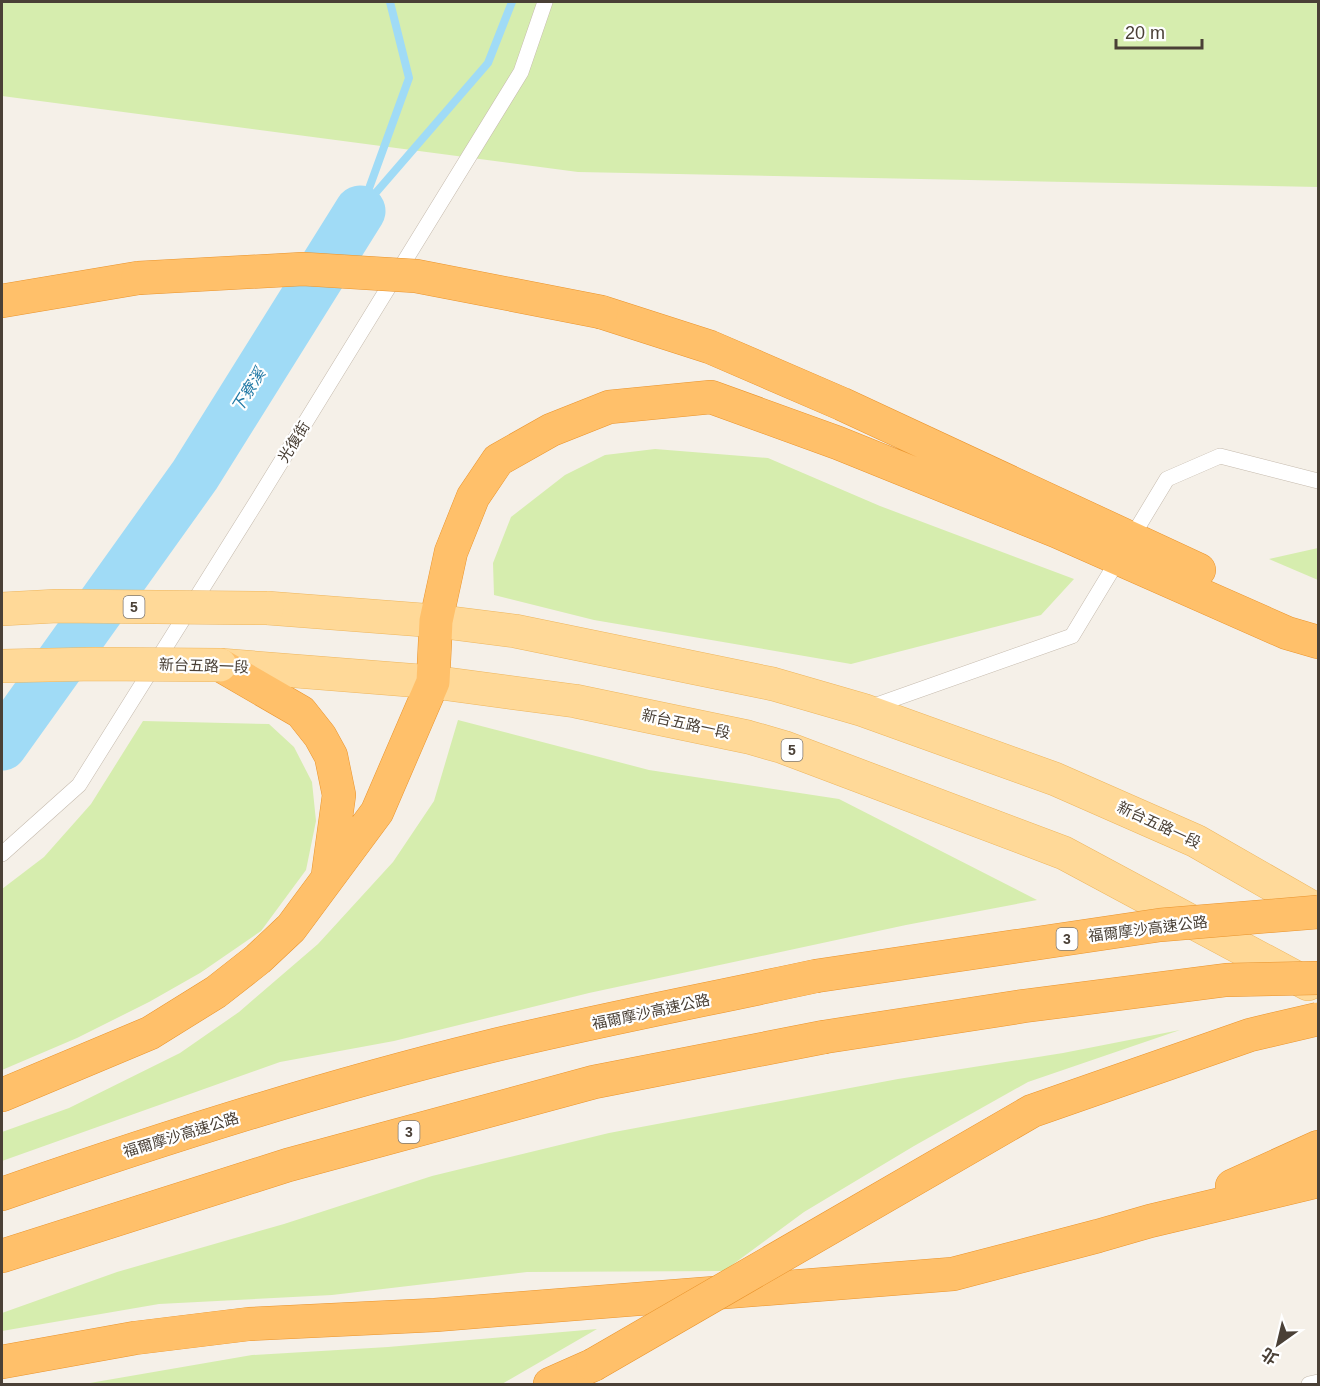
<svg xmlns="http://www.w3.org/2000/svg" width="1320" height="1386" font-family="Arial,'Noto Sans TC',sans-serif">
	<style>
		.green { fill: #d6edae }
		.lines { fill: none; stroke-linecap: round; stroke-linejoin: round }
		.stream { stroke: #a0dbf6; stroke-width: 8 }
		.river { stroke: #a0dbf6; stroke-width: 51 }
		.service-casing { stroke: #c5baad; stroke-width: 16 }
		.primary-casing { stroke: #eeb65e; stroke-width: 34 }
		.motorway-casing { stroke: #ea942d; stroke-width: 34 }
		.service { stroke: #fff; stroke-width: 15 }
		.primary { stroke: #ffd998; stroke-width: 33 }
		.motorway { stroke: #ffc06a; stroke-width: 33 }
		.primary-bridge-casing { stroke: #eeb65e; stroke-width: 34; stroke-linecap: butt }
		.motorway-bridge-casing { stroke: #ea942d; stroke-width: 34; stroke-linecap: butt }
		.primary-bridge { stroke: #ffd998; stroke-width: 33 }
		.motorway-bridge { stroke: #ffc06a; stroke-width: 33 }
		.labels { text-anchor: middle; stroke-width: 4.5; stroke-linejoin: round; paint-order: stroke }
		.shield { fill: #fff; stroke: #807972; stroke-width: 1.5 }
		.shield-label { font-size: 14px; font-weight: bold; fill: #4a4036 }
		.street-label { font-size: 15px; fill: #4a4036; stroke: #fff }
		.water-label { font-size: 16px; font-style: italic; fill: #227aa6; stroke: #fff }
	</style>
	<rect width="100%" height="100%" fill="#f5f0e8"/>
	<!-- green -->
	<path class="green" d="M2,2H1318V187L578,172L2,96Z
		M655,449L768,458L880,506L1074,579L1041,615L851,664L594,620L494,595L493,563L511,517L565,475L605,455Z
		M1318,548V580L1269,559Z
		M458,720L649,770L839,799L1037,900L906,925L589,993L394,1041L280,1062L2,1161V1132L69,1108L180,1053L239,1012L318,944L393,862L434,801Z
		M143,721L269,724L294,747L312,782L316,821L306,870L261,931L200,973L149,1002L77,1038L2,1070V889L44,857L91,804Z
		M1180,1030L1028,1082L914,1146L804,1212L724,1271L527,1272L332,1295L159,1304L2,1331V1313L117,1272L284,1224L432,1176L609,1133L898,1079L1063,1053Z
		M597,1329L502,1384H84L252,1355L388,1347Z"/>
	<g class="lines">
		<!-- stream -->
		<path class="stream" d="M363,205L409,78L390,2
			M360,211L488,63L512,2"/>
		<!-- river -->
		<path class="river" d="M2,745L195,475L360,211"/>
		<!-- service casing -->
		<g class="service-casing">
			<path id="service" d="M868,708L1072,636L1167,479L1220,456L1318,481
				M2,854L79,785L257,501L521,72L545,2
				M1309,1384L1318,1382"/>
		</g>
		<!-- primary casing -->
		<g class="primary-casing">
			<path id="primary" d="M267,608L436,621L515,631L773,684L863,710L1055,779L1196,841L1318,911
				M220,665L433,682L575,701L748,737L783,747L1064,853L1308,984"/>
		</g>
		<!-- motorway casing -->
		<g class="motorway-casing">
			<path id="motorway" d="M2,301L138,278
				M601,312L710,347L842,404L1199,570
				M220,665L301,712L320,736L331,756L339,795L328,875
				M2,1095L150,1033L216,992L258,959L291,928L377,812L433,682L436,621L451,552L473,497L498,460L551,430L609,407L711,397L838,443L1056,531L1287,633L1318,642
				M1232,1186L1318,1147
				M2,1194C160,1139 320,1088 483,1048C593,1021 705,1000 816,976
				M2,1256L288,1165L594,1082L824,1037
				M2,1362L135,1338L249,1324L435,1315L953,1274L1098,1236L1150,1221L1318,1181
				M550,1384L593,1365"/>
		</g>
		<!-- service -->
		<use href="#service" class="service"/>
		<!-- primary -->
		<use href="#primary" class="primary"/>
		<!-- motorway -->
		<use href="#motorway" class="motorway"/>
		<!-- primary-bridge casing -->
		<g class="primary-bridge-casing">
			<path id="primary-bridge" d="M2,609L57,606L267,608
				M2,666L95,664L220,665"/>
		</g>
		<!-- motorway-bridge casing -->
		<g class="motorway-bridge-casing">
			<path id="motorway-bridge" d="M138,278L303,269L416,276L601,312
				M816,976L1160,925L1318,912
				M824,1037L1024,1006L1226,980L1318,978
				M593,1365L1032,1111L1250,1035L1318,1019"/>
		</g>
		<!-- primary-bridge -->
		<use href="#primary-bridge" class="primary-bridge"/>
		<!-- motorway-bridge -->
		<use href="#motorway-bridge" class="motorway-bridge"/>
	</g>
	<g class="labels">
		<!-- shield labels -->
		<g class="shield">
			<rect x="123.5" y="596" width="21" height="22" rx="4.5"/>
			<rect x="781.5" y="739" width="21" height="22" rx="4.5"/>
			<rect x="1056.5" y="928" width="21" height="22" rx="4.5"/>
			<rect x="398.5" y="1121" width="21" height="22" rx="4.5"/>
		</g>
		<g class="shield-label">
			<text x="134" y="612">5</text>
			<text x="792" y="755">5</text>
			<text x="1067" y="944">3</text>
			<text x="409" y="1137">3</text>
		</g>
		<!-- street labels -->
		<g class="street-label">
			<text transform="translate(294 442) rotate(-58)" y="5">光復街</text>
			<text transform="translate(204 666) rotate(2)" y="5">新台五路一段</text>
			<text transform="translate(686 724) rotate(12)" y="5">新台五路一段</text>
			<text transform="translate(1159 825) rotate(25)" y="5">新台五路一段</text>
			<text transform="translate(1148 929) rotate(-7)" y="5">福爾摩沙高速公路</text>
			<text transform="translate(651 1012) rotate(-12)" y="5">福爾摩沙高速公路</text>
			<text transform="translate(181 1135) rotate(-17)" y="5">福爾摩沙高速公路</text>
		</g>
		<!-- water labels -->
		<g class="water-label">
			<text transform="translate(248 390) rotate(-58)" y="6">下寮溪</text>
		</g>
	</g>
	<!-- border -->
	<rect width="1320" height="1386" fill="none" stroke="#4a4036" stroke-width="6"/>
	<!-- north arrow -->
	<g transform="translate(1278 1344) rotate(214)" stroke="#ffffff" stroke-width="4.5" paint-order="stroke">
	<path d="M0-4.5L10 22L0 15L-10 22Z" fill="#4a4036"/>
	<text y="-9" font-size="16" font-weight="bold" text-anchor="middle" fill="#4a4036">北</text>
	</g>
	<!-- scale -->
	<path d="M1116 39v9h86v-9" fill="none" stroke="#4a4036" stroke-width="3"/>
	<text x="1125" y="39" font-size="18" fill="#4a4036" stroke="#ffffff" stroke-width="4.5" paint-order="stroke">20 m</text>
</svg>
